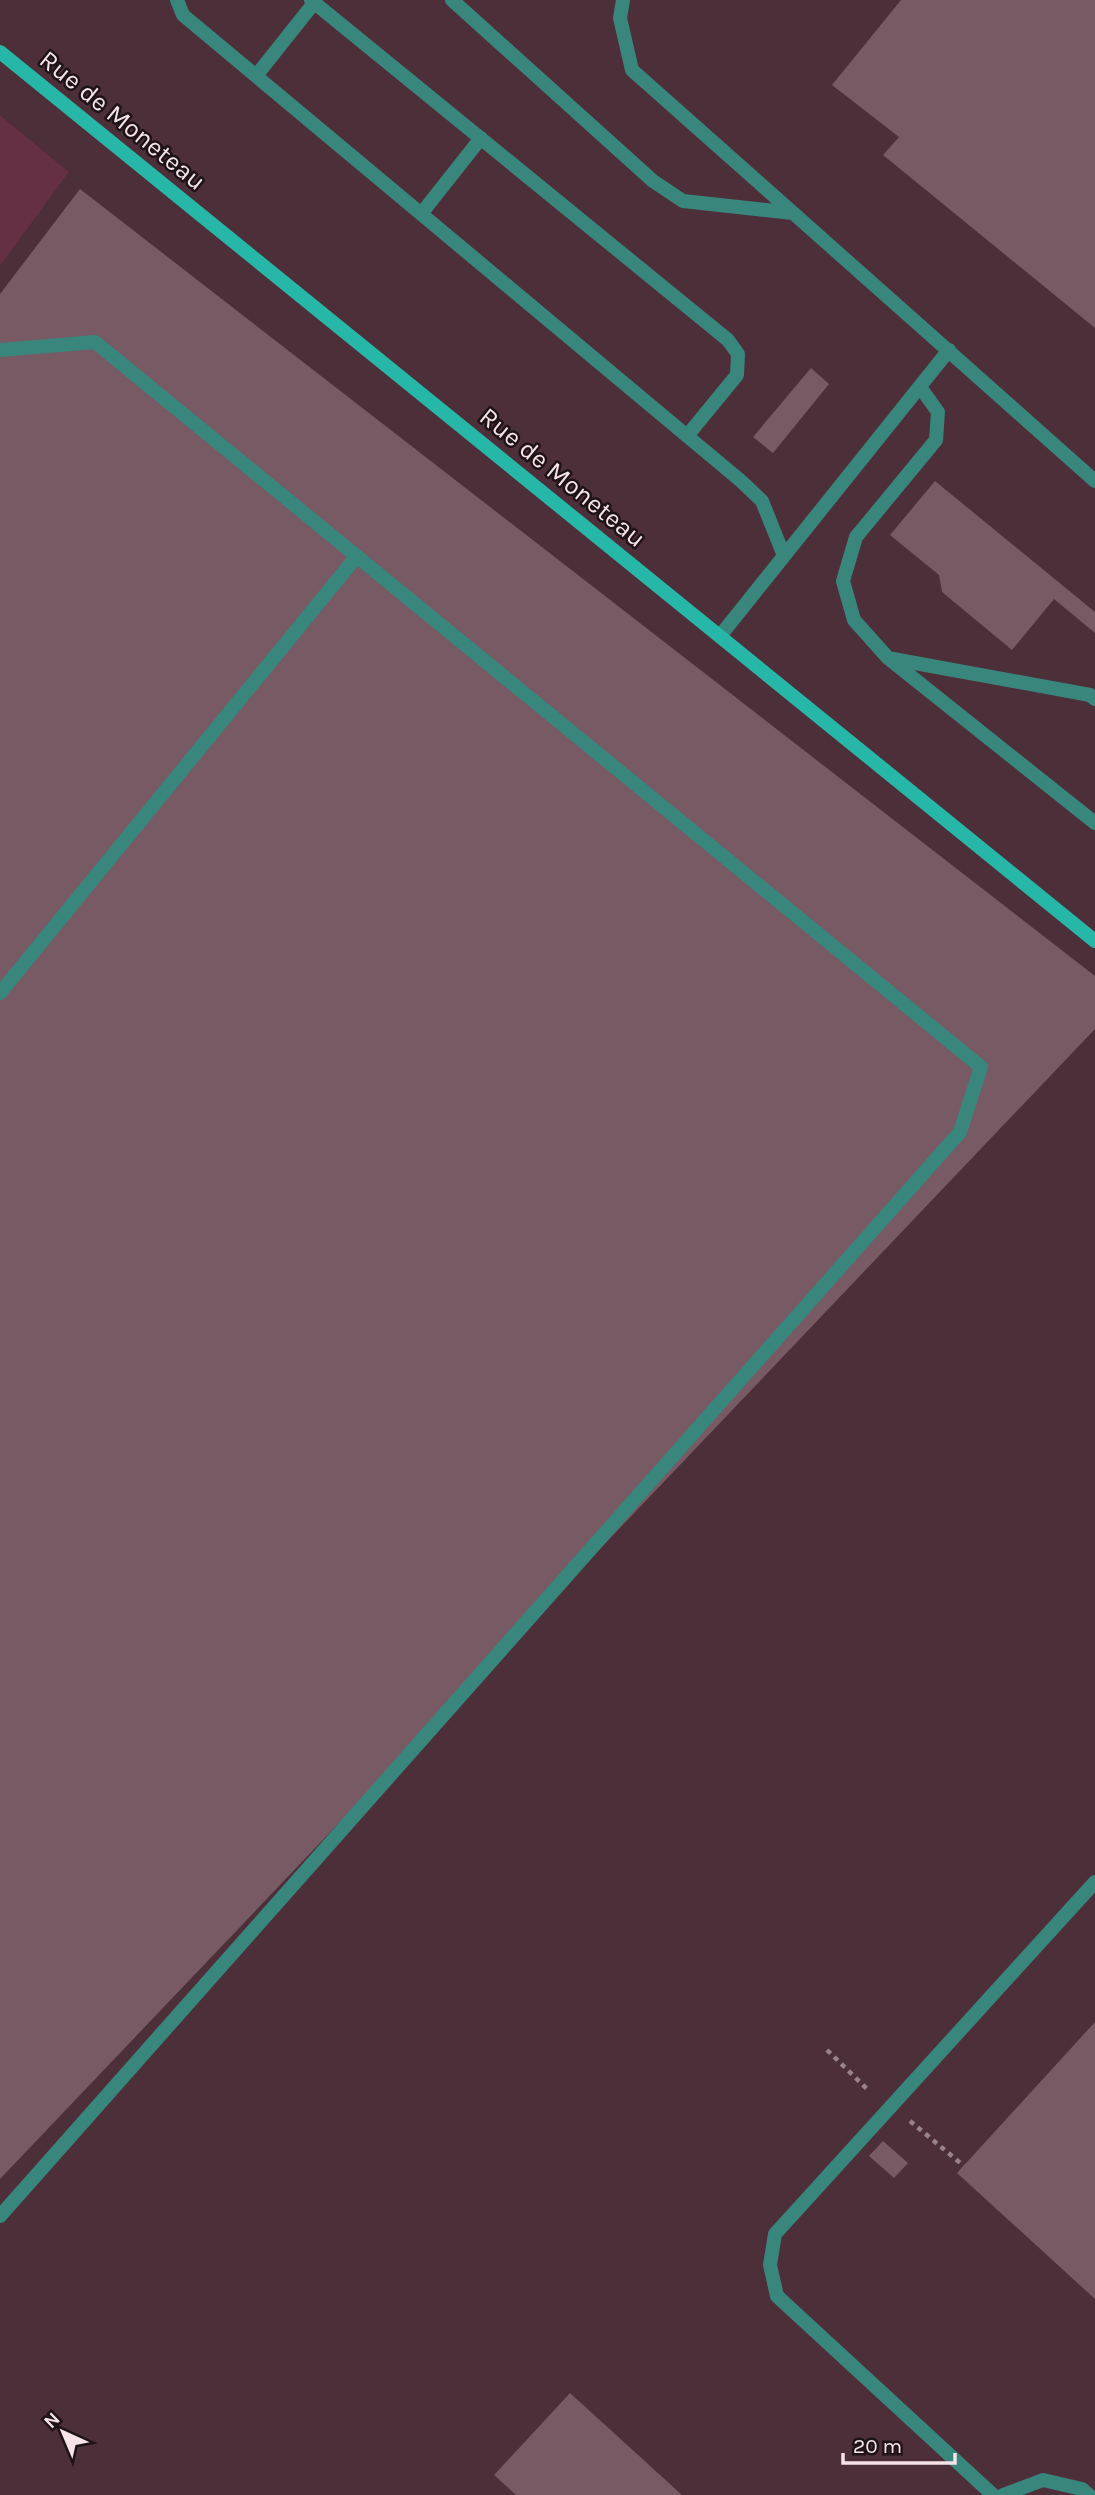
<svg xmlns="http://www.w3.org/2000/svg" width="1095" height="2495" font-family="Karla,sans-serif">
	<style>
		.built { fill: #4d2f39 }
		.green { fill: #653043 }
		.building { fill: #775a63 }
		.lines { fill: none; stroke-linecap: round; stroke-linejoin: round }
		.path { stroke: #99838a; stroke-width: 4.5; stroke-dasharray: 5 5; stroke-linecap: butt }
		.service { stroke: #39867d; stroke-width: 14 }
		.secondary { stroke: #27b7a9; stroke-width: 14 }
		.labels { text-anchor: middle; stroke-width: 5; stroke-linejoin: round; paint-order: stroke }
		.street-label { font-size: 26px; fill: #f6e4e9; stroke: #1e1316 }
	</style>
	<rect width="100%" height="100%" fill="#3f262e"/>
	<!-- built -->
	<path class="built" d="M0,0H1095V2495H0V266L69,172L0,115Z"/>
	<!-- green -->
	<path class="green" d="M0,115L69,172L0,266Z"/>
	<!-- building -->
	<path class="building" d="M901,0H1095V328L883,155L899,137L832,85Z
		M80,189L1095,976V1029L0,2179V294Z
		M811,368L829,384L773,453L753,437Z
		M935,481L1095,612V633L1054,599L1012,650L942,592L939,575L890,535Z
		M1095,2022V2299L957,2173Z
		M883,2141L908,2163L894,2178L869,2156Z
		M570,2393L682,2495H516L494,2475Z"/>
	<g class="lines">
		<!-- path -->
		<path class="path" d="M827,2050L869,2091
			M910,2121L964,2166"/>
		<!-- service -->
		<path class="service" d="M177,0L183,15L741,481L762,501L784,556
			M311,0L728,340L738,354L737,375L687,436
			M452,0L653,181L683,201L793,213
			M623,0L620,18L632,70L1095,481
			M256,76L314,3
			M421,214L481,138
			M0,350L95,342L981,1067L960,1132L0,2216
			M920,387L938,412L936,440L856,537L843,581L854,620L888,658L1095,823
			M720,636L949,350
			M893,659L1090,695L1095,699
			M0,993L357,556
			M993,2495L777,2296L770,2265L775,2234L1095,1882
			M1003,2495L1043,2480L1082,2489L1089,2495"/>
		<!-- secondary -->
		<path class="secondary" d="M0,52L1095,941"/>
	</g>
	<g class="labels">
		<!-- street labels -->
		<g class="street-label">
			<text transform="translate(123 120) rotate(39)" y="9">Rue de Moneteau</text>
			<text transform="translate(563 477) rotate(39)" y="9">Rue de Moneteau</text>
		</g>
	</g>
	<!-- north arrow -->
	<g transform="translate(63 2432) rotate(316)" stroke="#1e1316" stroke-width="5" paint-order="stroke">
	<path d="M0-5L12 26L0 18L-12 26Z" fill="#f6e4e9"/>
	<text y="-10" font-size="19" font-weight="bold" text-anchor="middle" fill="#f6e4e9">N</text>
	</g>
	<!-- scale -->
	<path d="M843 2453v10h112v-10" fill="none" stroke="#f6e4e9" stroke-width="3.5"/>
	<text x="853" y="2453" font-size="21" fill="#f6e4e9" stroke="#1e1316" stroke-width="5" paint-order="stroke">20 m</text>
</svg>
